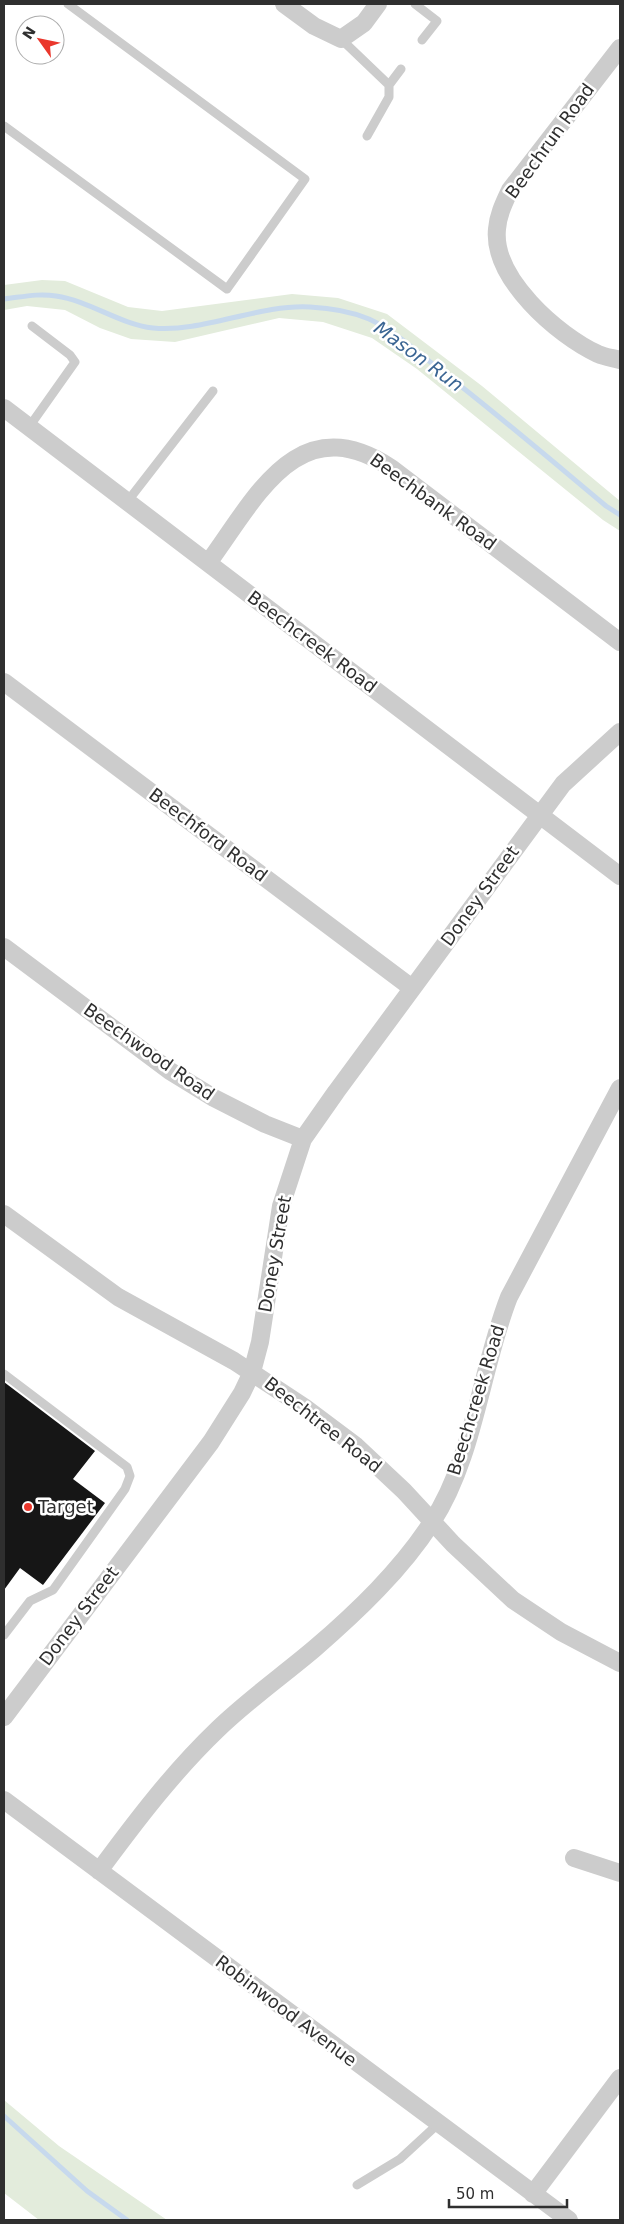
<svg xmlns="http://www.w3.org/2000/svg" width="624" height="2224" font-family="'DejaVu Sans',sans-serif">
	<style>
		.green { fill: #e3ecdc }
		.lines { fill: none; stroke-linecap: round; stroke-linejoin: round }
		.stream { stroke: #c7d9ed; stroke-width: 5 }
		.building { fill: #161616 }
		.lane { stroke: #ccc; stroke-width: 9 }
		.street { stroke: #ccc; stroke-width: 18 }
		.poi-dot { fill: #ea372c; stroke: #fff; stroke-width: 2 }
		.labels { text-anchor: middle; stroke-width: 5; stroke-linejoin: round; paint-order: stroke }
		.street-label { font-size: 18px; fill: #2f2f2f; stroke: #fff }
		.poi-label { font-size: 18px; fill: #2f2f2f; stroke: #fff; text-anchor: start }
		.water-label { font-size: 19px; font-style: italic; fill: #3a6593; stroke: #fff }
	</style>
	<rect width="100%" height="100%" fill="#fff"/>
	<!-- green -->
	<path class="green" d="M42,280L65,281L128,307L162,311L292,294L338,298L387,314L482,386L620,501V531L603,520L417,369L372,338L323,322L279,318L175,342L131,339L100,328L65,310L27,306L4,310V285Z
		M4,2100L59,2146L167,2220H39L4,2193Z"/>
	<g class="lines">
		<!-- stream -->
		<path class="stream" d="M4,299C22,297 38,293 56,296C90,301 119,324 153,328C202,333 259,304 310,307C330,308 350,311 369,319C395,331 417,352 439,369C496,413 551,460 606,506L620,515
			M4,2116L87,2191L127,2220"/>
	</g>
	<!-- building -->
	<path class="building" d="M4,1382L95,1451L73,1479L105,1503L43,1585L20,1568L4,1590Z"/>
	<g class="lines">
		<!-- lane -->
		<path class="lane" d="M415,4L437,21L422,40
			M341,39L389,85V97L367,136
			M389,85L401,69
			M4,126L227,289L305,179L68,4
			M29,427L75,362L70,355L32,326
			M127,502L213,391
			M4,1374L127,1467L130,1476L125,1489L53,1590L30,1601L4,1635
			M357,2185L400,2159L438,2124"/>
		<!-- street -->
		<path class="street" d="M284,4L314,26L341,39L364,23L378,4
			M620,48L510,190C504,203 498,215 497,229C492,278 557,335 598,354C605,357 613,358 620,360
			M4,408L620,876
			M208,563C256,498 298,406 391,468L620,642
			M4,682L412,988
			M4,947L170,1071L214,1098L265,1124L303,1139
			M4,1214L118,1297L234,1361L304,1407L356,1446L404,1491L453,1544L513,1600L561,1632L620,1663
			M4,1717L211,1442L242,1393L252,1372L260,1342L281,1206L303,1139L336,1092L563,784L620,732
			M4,1800L569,2220
			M574,1858L620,1873
			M99,1871C136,1821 173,1772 218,1729C248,1700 282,1676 314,1649C357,1612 401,1570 432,1522C474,1458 481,1368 509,1297L620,1088
			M533,2194L620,2078"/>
	</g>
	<!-- markers -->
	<circle class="poi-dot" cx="28" cy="1507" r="5"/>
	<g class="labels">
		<!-- street labels -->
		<g class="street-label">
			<text transform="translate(550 141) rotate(-54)" y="6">Beechrun Road</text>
			<text transform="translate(433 502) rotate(36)" y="6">Beechbank Road</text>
			<text transform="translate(312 642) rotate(37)" y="6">Beechcreek Road</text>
			<text transform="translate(208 835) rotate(37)" y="6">Beechford Road</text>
			<text transform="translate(480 896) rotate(-54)" y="6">Doney Street</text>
			<text transform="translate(149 1052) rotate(35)" y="6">Beechwood Road</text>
			<text transform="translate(275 1254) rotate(-80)" y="6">Doney Street</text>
			<text transform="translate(476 1400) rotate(-73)" y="6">Beechcreek Road</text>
			<text transform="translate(323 1425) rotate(38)" y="6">Beechtree Road</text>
			<text transform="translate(79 1616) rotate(-53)" y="6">Doney Street</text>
			<text transform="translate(286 2011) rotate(37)" y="6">Robinwood Avenue</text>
		</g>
		<!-- poi labels -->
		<g class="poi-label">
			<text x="38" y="1513">Target</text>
		</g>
		<!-- water labels -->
		<g class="water-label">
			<text transform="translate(419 356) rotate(36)" y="7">Mason Run</text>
		</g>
	</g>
	<!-- border -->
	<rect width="624" height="2224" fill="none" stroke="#2f2f2f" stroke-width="10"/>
	<!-- north arrow -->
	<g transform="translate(40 40) rotate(303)"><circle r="24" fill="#ffffff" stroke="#acacac"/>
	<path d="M0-4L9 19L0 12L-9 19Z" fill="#ea372c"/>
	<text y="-8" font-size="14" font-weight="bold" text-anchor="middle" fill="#2f2f2f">N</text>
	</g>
	<!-- scale -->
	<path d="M449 2199v8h118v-8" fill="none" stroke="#2f2f2f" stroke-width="2.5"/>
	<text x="456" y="2199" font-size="15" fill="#2f2f2f" stroke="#ffffff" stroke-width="4" paint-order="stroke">50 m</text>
</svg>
